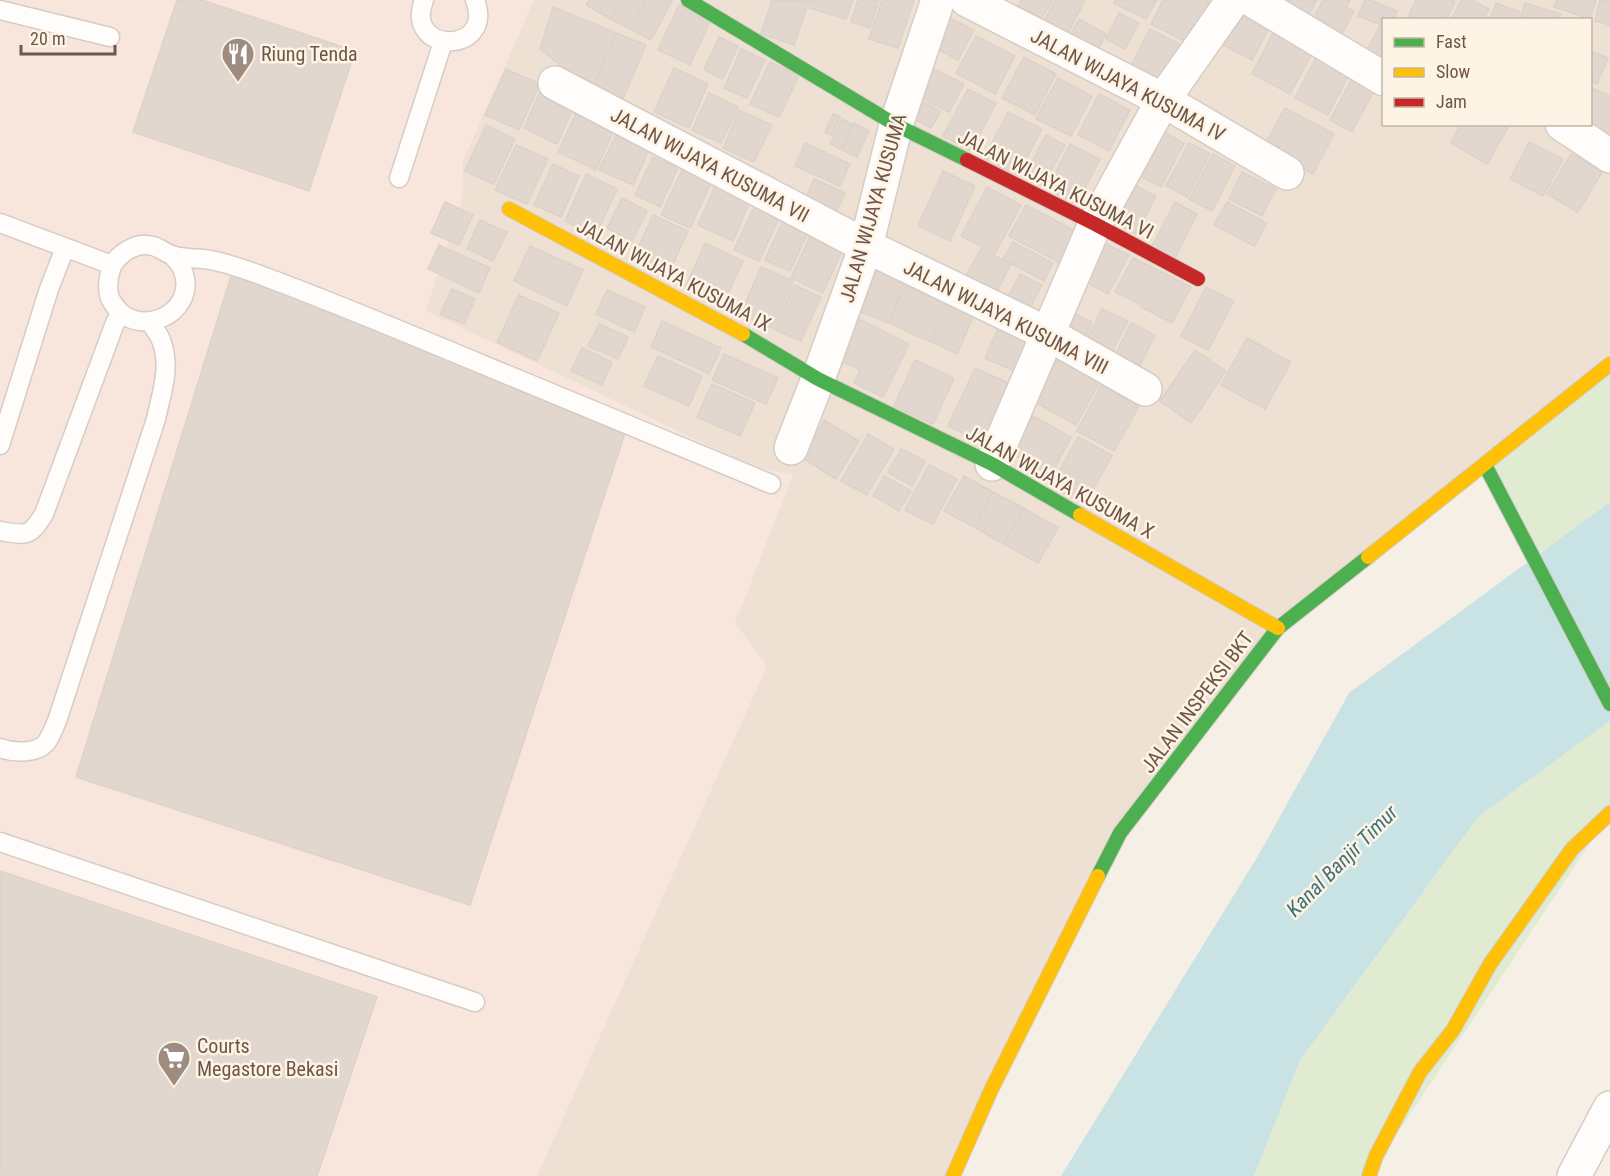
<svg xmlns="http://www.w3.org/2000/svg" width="1610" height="1176" font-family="'Roboto Condensed',sans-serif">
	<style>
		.residential { fill: #eee1d3; fill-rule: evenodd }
		.commercial { fill: #f8e6dc }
		.green { fill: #e1ebd1 }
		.water { fill: #c9e2e4 }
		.building { fill: #e1d7ce; stroke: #ddd2c9; stroke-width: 1.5 }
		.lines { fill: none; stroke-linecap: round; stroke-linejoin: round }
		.lane-casing { stroke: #d6ccc4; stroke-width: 21 }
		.street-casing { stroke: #d6ccc4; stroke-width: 36 }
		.fast-casing { stroke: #d5cbc3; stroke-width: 16 }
		.slow-casing { stroke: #d5cbc3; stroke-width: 16 }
		.jam-casing { stroke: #d5cbc3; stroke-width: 16 }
		.lane { stroke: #fefdfb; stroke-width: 18 }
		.street { stroke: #fefdfb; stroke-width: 33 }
		.fast { stroke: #4caf50; stroke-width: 14 }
		.slow { stroke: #ffc107; stroke-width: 14 }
		.jam { stroke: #c62828; stroke-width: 14 }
		.labels { text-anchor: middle; stroke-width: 5; stroke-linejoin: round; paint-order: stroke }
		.poi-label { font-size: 20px; fill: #705649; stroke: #fef4e6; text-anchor: start }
		.street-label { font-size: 20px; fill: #705649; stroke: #fef4e6 }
		.water-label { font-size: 21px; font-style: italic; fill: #41737c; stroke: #fef4e6 }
	</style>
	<rect width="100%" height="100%" fill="#f5efe6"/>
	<!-- residential -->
	<path class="residential" d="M0,0H1610V364L1278,628L1120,833L955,1176H0ZM1384,20H1590V124H1384Z"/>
	<!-- commercial -->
	<path class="commercial" d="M0,0H534L463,161L462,200L426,311L751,466L793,475L735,623L767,666L537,1176H0Z"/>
	<!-- green -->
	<path class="green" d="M1610,364V502L1550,546L1533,556L1485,465Z
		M1610,721V813L1369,1176H1254L1300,1060L1478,817Z"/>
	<!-- water -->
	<path class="water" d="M1610,502V721L1478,817L1300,1060L1254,1176H1061L1258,856L1349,693Z"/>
	<!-- building -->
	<path class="building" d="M177,0H202L355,51L309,191L133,132Z
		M589,0H621L611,19L586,5Z
		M621,0H646L630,29L611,19Z
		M646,0H670L672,1L651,40L630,29Z
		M772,0L809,1L794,45L761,34Z
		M811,0H853L846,19L809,8Z
		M858,0H879L870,28L851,22Z
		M882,0H914L898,48L869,39Z
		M1021,0H1052L1035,31L1011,19Z
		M1055,0H1085L1064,41L1040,29Z
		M1115,0H1157L1146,19L1114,3Z
		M1163,0H1205L1209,2L1188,43L1151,24Z
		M1279,0H1317L1308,16Z
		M1323,0H1350L1346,7L1354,11L1342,34L1313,19Z
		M1365,0H1370L1397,11L1394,20H1384V26L1358,16Z
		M1416,0H1450L1455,2L1446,20H1407Z
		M1461,0H1472L1489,9L1483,20H1451Z
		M1557,0H1596L1590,19L1554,7Z
		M1600,0H1610V25L1595,21Z
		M1244,3L1274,19L1252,60L1222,44Z
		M1496,3L1520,12L1517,20H1490Z
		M1525,3L1561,14L1559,20H1520Z
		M679,5L711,19L690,65L658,50Z
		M553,7L616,33L592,90L540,49Z
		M1119,13L1139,23L1125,49L1106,39Z
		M944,15L974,30L958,60L928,44Z
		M1079,19L1106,34L1093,60L1065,45Z
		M1380,26L1384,28V72L1361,59Z
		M1150,29L1181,45L1159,88L1128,71Z
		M1274,31L1313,51L1290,94L1252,74Z
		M616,33L646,45L621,103L592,90Z
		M976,36L1015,56L995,94L956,73Z
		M719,37L738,46L723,79L704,70Z
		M741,49L765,60L747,98L724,88Z
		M1590,51L1608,58L1597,84L1590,81Z
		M1319,52L1352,69L1328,115L1295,98Z
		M1024,57L1056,74L1035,115L1002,98Z
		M770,62L799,75L779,117L750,104Z
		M674,68L708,84L689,128L654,112Z
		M932,68L964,84L949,112L917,96Z
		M506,69L540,84L519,130L485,115Z
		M1355,73L1377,85L1352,132L1330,120Z
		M1058,78L1092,96L1071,136L1036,119Z
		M1590,87L1610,96V139L1590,124Z
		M968,89L996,103L971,151L943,136Z
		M540,92L574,107L557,144L524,128Z
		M709,93L738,107L721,143L692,130Z
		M1099,94L1130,110L1109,151L1078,135Z
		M919,100L941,111L931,128L910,117Z
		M1285,108L1334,134L1313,174L1263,148Z
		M739,110L772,125L754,162L723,148Z
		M577,111L615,128L596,170L558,152Z
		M1008,112L1042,129L1017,176L984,158Z
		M833,114L840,117L832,135L825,132Z
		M842,119L852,124L840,149L830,144Z
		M854,123L869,131L857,157L842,150Z
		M1461,124H1510L1487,164L1451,143Z
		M486,125L515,139L494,184L465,171Z
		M1152,126L1184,143L1161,187L1129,170Z
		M616,135L649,150L633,185L599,170Z
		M1046,135L1065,145L1043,186L1024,177Z
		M1529,142L1563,159L1543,196L1510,179Z
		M805,143L850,164L840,186L795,166Z
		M1189,143L1210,154L1187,197L1166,186Z
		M1070,144L1100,159L1076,205L1047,189Z
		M516,145L548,159L527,204L495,190Z
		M1213,154L1235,166L1212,211L1189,199Z
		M1571,154L1602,172L1578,212L1547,194Z
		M653,157L678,168L660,207L635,195Z
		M553,164L579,176L561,217L534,205Z
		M683,168L712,181L690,228L661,215Z
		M943,171L975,186L950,241L918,226Z
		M1242,172L1276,189L1262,216L1229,199Z
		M586,174L617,189L596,235L565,221Z
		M814,179L845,193L835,216L804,202Z
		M1122,179L1156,196L1136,234L1102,217Z
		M715,186L750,202L733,241L698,225Z
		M987,187L1021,205L995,254L961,236Z
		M622,198L647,211L632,241L607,228Z
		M445,202L473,215L459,245L431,233Z
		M1175,202L1197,214L1174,260L1151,248Z
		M1227,202L1267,223L1254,246L1214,225Z
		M755,205L780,216L759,261L734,250Z
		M1026,205L1076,231L1060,263L1009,236Z
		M653,215L688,231L667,277L632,261Z
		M784,219L809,230L790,271L765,260Z
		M480,220L507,232L493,261L467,249Z
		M812,232L844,247L823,293L791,278Z
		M1013,242L1053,263L1044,281L1003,259Z
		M705,243L743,261L723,304L685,288Z
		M1104,243L1129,255L1108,294L1084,281Z
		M439,245L490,268L479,293L428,269Z
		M530,246L583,270L567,306L514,281Z
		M981,249L1011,264L991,303L960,287Z
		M1133,258L1158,270L1140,304L1115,292Z
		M869,263L906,278L889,323L851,308Z
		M761,267L793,281L772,328L740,314Z
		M1160,271L1191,287L1172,323L1141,307Z
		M232,273L309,298L310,307L385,331L625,433L470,905L76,777Z
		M1020,274L1042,285L1025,318L1003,306Z
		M907,283L948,302L930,342L889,323Z
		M794,285L821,297L801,341L774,329Z
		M1206,287L1234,301L1208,350L1181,336Z
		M452,289L475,299L464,324L440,314Z
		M607,290L645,307L634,332L596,314Z
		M519,295L559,313L537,361L497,342Z
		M952,300L976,311L957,354L932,342Z
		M1102,309L1128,321L1108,360L1083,347Z
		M1069,311L1092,322L1081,346L1058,335Z
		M859,319L909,344L883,397L854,383L860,370L839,360Z
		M662,321L721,348L709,374L651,347Z
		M1131,323L1155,335L1136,373L1112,361Z
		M599,324L628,337L618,359L588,346Z
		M1000,324L1040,343L1025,376L985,358Z
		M1247,338L1291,362L1265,409L1221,385Z
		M582,348L612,362L602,385L571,371Z
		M1195,350L1226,371L1191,423L1160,401Z
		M1061,353L1103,376L1076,425L1035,402Z
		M724,354L778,378L766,404L712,380Z
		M658,356L702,376L689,406L644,386Z
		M915,360L954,378L933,424L894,406Z
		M975,368L1013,385L986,444L948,426Z
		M712,384L755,403L740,436L697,417Z
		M1101,386L1139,406L1114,451L1077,431Z
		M1033,416L1071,437L1051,475L1013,454Z
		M824,420L859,441L836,479L802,458Z
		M868,434L894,449L867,495L841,481Z
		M1078,437L1112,455L1085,505L1051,486Z
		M901,449L925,461L912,486L888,473Z
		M929,465L957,479L933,524L905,510Z
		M884,476L911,491L899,511L873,496Z
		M964,476L993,492L974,527L944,511Z
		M993,492L1024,508L1004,544L974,527Z
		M1024,508L1058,528L1038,563L1004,544Z
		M0,871L377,997L317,1176H0Z"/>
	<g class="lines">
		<!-- lane casing -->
		<g class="lane-casing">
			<path id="lane" d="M424,0C403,55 496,55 475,0
				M0,10L110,37
				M399,178L443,42
				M0,223L112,265
				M173,256C176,260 182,266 183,271C199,315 133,343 111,300C106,290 108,279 111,269C115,257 129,247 142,245C159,244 162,253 175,256C187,259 199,258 211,260C236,265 260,275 284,284C352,310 419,338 486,366C581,405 676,444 771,484
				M0,445L49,289L65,248
				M0,531C26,535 29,538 44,514L115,323L121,313
				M0,748C13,753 36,754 46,743C51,737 54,727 57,721L156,419C161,395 171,368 162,343C160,335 154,329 150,322
				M0,842L475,1002"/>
		</g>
		<!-- street casing -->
		<g class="street-casing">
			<path id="street" d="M967,0L1163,100L1287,173
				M1252,0L1384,79
				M555,83L866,246L1048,334L1145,389
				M1562,124L1610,156
				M791,448L818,379L866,246L896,125L938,0
				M992,464L1095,224L1163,100L1233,0
				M1574,1176L1610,1108"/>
		</g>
		<!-- fast casing -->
		<g class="fast-casing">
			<path id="fast" d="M688,0L896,125L967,160
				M743,334L818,379L992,464L1080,515
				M1485,465L1610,704
				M1098,876L1120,833L1278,628L1368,557"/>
		</g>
		<!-- slow casing -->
		<g class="slow-casing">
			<path id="slow" d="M509,209L743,334
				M1080,515L1278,628
				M1368,557L1610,364
				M953,1176L991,1090L1098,876
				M1369,1176L1376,1156L1420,1072L1453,1030L1490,964L1572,849L1610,813"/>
		</g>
		<!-- jam casing -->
		<g class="jam-casing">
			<path id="jam" d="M967,160L1095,224L1198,279"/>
		</g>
		<!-- lane -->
		<use href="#lane" class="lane"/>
		<!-- street -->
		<use href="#street" class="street"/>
		<!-- fast -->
		<use href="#fast" class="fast"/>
		<!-- slow -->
		<use href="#slow" class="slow"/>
		<!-- jam -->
		<use href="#jam" class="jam"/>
	</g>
	<!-- icons -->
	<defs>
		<g id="restaurant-pin" transform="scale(1.725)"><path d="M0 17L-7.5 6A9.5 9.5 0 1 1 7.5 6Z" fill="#9f8c80" stroke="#fef4e6"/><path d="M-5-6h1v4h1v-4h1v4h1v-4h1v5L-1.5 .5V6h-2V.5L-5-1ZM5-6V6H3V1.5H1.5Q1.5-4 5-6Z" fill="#fff"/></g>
		<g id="supermarket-pin" transform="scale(1.725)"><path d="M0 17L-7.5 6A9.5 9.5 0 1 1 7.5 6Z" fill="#9f8c80" stroke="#fef4e6"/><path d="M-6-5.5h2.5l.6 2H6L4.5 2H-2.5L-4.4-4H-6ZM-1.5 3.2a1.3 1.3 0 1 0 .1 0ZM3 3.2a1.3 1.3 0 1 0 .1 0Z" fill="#fff"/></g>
	</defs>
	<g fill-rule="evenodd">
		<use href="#restaurant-pin" x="238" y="54"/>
		<use href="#supermarket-pin" x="174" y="1058"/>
	</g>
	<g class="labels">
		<!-- poi labels -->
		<g class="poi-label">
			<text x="261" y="61">Riung Tenda</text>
			<text x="197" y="1053">Courts<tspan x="197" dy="23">Megastore Bekasi</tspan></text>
		</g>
		<!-- street labels -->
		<g class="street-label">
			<text transform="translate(1128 85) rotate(28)" y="7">JALAN WIJAYA KUSUMA IV</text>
			<text transform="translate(710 165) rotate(28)" y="7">JALAN WIJAYA KUSUMA VII</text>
			<text transform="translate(1056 184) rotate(27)" y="7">JALAN WIJAYA KUSUMA VI</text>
			<text transform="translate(873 208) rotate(-74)" y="7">JALAN WIJAYA KUSUMA</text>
			<text transform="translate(674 275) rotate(28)" y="7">JALAN WIJAYA KUSUMA IX</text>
			<text transform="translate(1006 317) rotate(27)" y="7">JALAN WIJAYA KUSUMA VIII</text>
			<text transform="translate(1060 482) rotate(29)" y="7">JALAN WIJAYA KUSUMA X</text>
			<text transform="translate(1197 702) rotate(-53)" y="7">JALAN INSPEKSI BKT</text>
		</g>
		<!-- water labels -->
		<g class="water-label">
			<text transform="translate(1342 861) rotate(-45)" y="7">Kanal Banjir Timur</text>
		</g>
	</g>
	<!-- legend -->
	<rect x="1382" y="18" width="210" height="108" fill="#fef4e6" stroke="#c5b5a7" stroke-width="1.5"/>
	<rect x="1394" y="38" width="30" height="9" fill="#4caf50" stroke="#c5b5a7" stroke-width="1.5"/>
	<text x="1436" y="48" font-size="18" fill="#705649">Fast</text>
	<rect x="1394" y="68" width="30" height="9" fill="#ffc107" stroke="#c5b5a7" stroke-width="1.5"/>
	<text x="1436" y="78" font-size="18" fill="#705649">Slow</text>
	<rect x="1394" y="98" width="30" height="9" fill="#c62828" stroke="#c5b5a7" stroke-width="1.5"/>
	<text x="1436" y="108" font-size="18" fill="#705649">Jam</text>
	<!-- scale -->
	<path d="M21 45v9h94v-9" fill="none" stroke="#705649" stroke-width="3"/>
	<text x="30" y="45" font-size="18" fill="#705649" stroke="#fef4e6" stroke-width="4.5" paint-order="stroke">20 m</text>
</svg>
